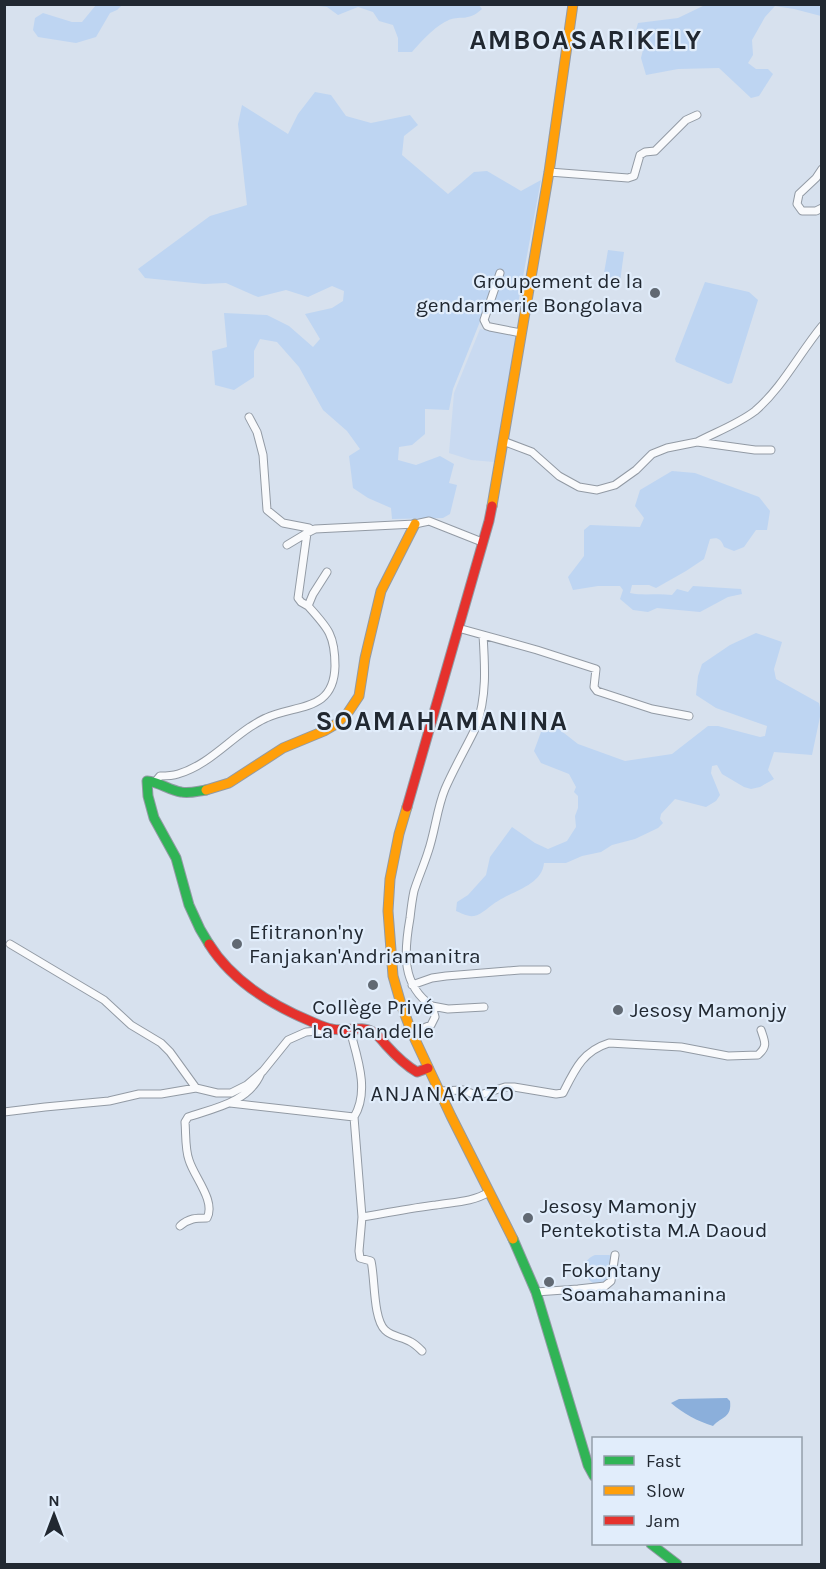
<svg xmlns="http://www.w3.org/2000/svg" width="826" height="1569" font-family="Karla,sans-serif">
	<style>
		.built { fill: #c9daf1 }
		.green { fill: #bed5f2 }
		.water { fill: #8bafdb }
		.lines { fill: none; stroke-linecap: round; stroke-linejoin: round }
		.street-casing { stroke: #929aa4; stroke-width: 9 }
		.fast-casing { stroke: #929aa4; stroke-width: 11 }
		.slow-casing { stroke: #929aa4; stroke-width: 11 }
		.jam-casing { stroke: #929aa4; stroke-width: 11 }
		.street { stroke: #f9fafc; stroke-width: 7 }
		.fast { stroke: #30b455; stroke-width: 9 }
		.slow { stroke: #ff9f0a; stroke-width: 9 }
		.jam { stroke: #e5322d; stroke-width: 9 }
		.poi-dot { fill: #616973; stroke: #e1edfb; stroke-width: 2 }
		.labels { text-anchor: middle; stroke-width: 4.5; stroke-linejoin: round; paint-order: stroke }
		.poi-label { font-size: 21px; fill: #212831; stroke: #e1edfb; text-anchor: start }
		.neighbourhood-label { font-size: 22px; letter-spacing: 1.5px; fill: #212831; stroke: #e1edfb }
		.district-label { font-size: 27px; font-weight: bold; letter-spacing: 1.5px; fill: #212831; stroke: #e1edfb }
	</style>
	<rect width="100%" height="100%" fill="#d7e1ee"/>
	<!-- built -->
	<path class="built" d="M480,329L518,336L494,462L471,460L449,453L454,393Z"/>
	<!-- green -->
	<path class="green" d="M478,4L482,9C467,23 460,14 447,21C435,26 420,43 412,52H398V38L393,25L379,21L373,12L358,7L338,15L327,7L311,5Z
		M749,4L750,6L753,4L821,5V16L794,9L775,6L765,17L752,40L753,55L748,63L756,69H768L773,74L759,96L751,98L719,68L678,69L646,75L641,58L643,50L642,39L635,34L638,23L678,18L705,5Z
		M96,5H122L117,10L110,13L96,37L76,43L38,37L33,30L35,18L43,13L72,22H82Z
		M315,92L331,95L346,116L371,123L410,115L418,125L404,136L402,155L448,194L474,172L487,171L521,191L541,180L517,309L487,304L453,389L449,410L425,409V434L412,445L399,447L398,460L416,465L440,456L454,464L449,483L457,485L450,514L443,518L392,519L391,508L368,498L353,488L349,456L360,449L347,431L323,410L299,367L277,342L260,339L254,351V377L234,390L215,385L212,351L227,347L224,313L267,315L289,326L313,347L320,339L305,314L332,308L343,301L344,291L332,286L308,297L286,290L258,297L226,283L204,284L145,278L138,269L210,216L247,205L238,124L242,105L288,134L298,114Z
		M608,250L624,252L620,282L603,279Z
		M705,282L749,292L758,300L732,383L728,384L676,362L675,359Z
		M672,471L695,473L759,497L770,511L767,530H756L744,547L734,551L724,547C721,539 718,537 710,539L704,559L686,571L656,588L649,585H632L630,593C644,596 657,593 672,595L677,589L688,592L693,586L741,589L742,594L728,597L700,612L657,608L648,612L633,610L620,599L623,590L620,586H598L573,590L568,577L584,556V530L590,525L640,527L644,518L635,506L640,490Z
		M756,633L782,642L774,669L776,679L819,703L821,712L812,755L774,752L768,770L774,779L760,787L751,789L744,787L722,774L717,765L712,766L711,773L720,795L716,801L706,807L675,799L661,814L660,819L663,823L658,828L635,839L612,845L601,852L582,856L566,863H544C542,885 513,891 498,901C490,905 482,915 474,916C468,917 461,913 456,911L457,902L468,895L486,875L490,857L512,827L535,843L548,849L567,841L576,827L575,816L578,808V796L574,792L576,787L569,774L541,763L534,751L541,732L555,726L578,744L625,761L672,754L708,726H718L760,737L765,736L767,726L716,708L696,695L698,676L702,664L730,645Z
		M595,1255H609L612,1256C611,1263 612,1275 608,1280C596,1296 569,1266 595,1255Z"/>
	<!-- water -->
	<path class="water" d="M727,1398L730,1401C732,1418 722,1416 713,1426C697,1421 684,1414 671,1403L679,1399Z"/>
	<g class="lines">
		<!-- street casing -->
		<g class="street-casing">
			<path id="street" d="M822,169L816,178L799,194L797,204L802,211H816L822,208
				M549,172L628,178L634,176L640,155L645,152L655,151L686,120L697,115
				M500,273L484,320L487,326L490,327L521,333
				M249,417L257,432L263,455L267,510L283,523L309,528L312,530
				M503,441L532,452L559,476L579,487L597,490L615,485L636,470L652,454L667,448L697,442L755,450H771
				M697,442C716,432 738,424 755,411C782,388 799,354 822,326
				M287,545L307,533
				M308,606L301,602L298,598L307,533L315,529L415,524L429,521L482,542
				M458,628L537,650L596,669L594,687L597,691L652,709L689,716
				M155,782L160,776C165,776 172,776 178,774C206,766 226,743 250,727C255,724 261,720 266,718C297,704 334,712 335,666C335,635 328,628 308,606L313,594L327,572
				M10,944L104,1000L131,1025L161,1043L170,1052L196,1088
				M412,985L432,978L446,976L520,970H547
				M432,1006L448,1009L484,1007
				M350,1030C357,1057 370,1091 354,1117L362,1217L359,1251L360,1258L371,1261C375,1277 373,1319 385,1330C392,1337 403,1337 411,1342C415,1344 419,1348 422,1351
				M412,1033L431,1025L435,1017L432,1006C401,985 404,952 410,918C411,909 412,900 414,891C418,878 424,865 428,852C435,832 437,808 445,789C454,768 466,748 476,727C487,697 485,666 483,635
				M439,1091L463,1090L473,1094L480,1095L505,1087H514L556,1094L563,1093C575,1069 583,1051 609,1043L681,1047L728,1056L758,1055C768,1046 765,1042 761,1030
				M230,1103L354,1117
				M4,1112L45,1107L109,1101L139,1094H161L196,1088L217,1093H231L247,1085L263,1071L288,1040L306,1032L330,1030
				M362,1217C387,1213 411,1208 436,1205C454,1202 473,1202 489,1192
				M180,1226C189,1218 196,1218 207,1218C216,1201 194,1177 189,1160C185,1149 186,1134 185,1122L188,1117C215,1108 249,1102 261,1073
				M536,1292L578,1289L605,1286L611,1281L615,1255"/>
		</g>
		<!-- fast casing -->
		<g class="fast-casing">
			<path id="fast" d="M206,790C198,791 189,794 181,792C169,790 159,782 147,781L148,796L154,818L176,858L189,905L200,929L209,944
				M513,1239L536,1292L588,1465L594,1476
				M651,1544L677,1564"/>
		</g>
		<!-- slow casing -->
		<g class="slow-casing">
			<path id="slow" d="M492,506L549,172L573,4
				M206,790L229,783L283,748L324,731L336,724L347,714L359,696L365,658L381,591L415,524
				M407,807L399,834L390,879L388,911L393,976L401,1004L412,1033L451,1116L513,1239"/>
		</g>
		<!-- jam casing -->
		<g class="jam-casing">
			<path id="jam" d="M407,807L489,521L492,506
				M209,944C232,981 272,1005 310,1021C317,1024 325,1028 332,1029C345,1032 361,1025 373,1032C378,1035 382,1040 386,1045C395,1055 405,1065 417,1072L428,1068"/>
		</g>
		<!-- street -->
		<use href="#street" class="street"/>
		<!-- fast -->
		<use href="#fast" class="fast"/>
		<!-- slow -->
		<use href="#slow" class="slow"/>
		<!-- jam -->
		<use href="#jam" class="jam"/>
	</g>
	<!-- markers -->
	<g class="poi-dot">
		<circle cx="655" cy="293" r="6"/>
		<circle cx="237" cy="944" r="6"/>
		<circle cx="373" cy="985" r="6"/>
		<circle cx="618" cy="1010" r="6"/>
		<circle cx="528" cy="1218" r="6"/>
		<circle cx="549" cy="1282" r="6"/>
	</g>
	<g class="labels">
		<!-- poi labels -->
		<g class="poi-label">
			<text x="643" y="288" text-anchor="end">Groupement de la<tspan x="643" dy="24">gendarmerie Bongolava</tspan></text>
			<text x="249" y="939">Efitranon'ny<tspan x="249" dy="24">Fanjakan'Andriamanitra</tspan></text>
			<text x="373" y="1014" text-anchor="middle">Collège Privé<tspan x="373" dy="24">La Chandelle</tspan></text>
			<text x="630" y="1017">Jesosy Mamonjy</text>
			<text x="540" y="1213">Jesosy Mamonjy<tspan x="540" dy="24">Pentekotista M.A Daoud</tspan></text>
			<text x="561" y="1277">Fokontany<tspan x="561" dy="24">Soamahamanina</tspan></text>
		</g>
		<!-- neighbourhood labels -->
		<g class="neighbourhood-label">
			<text x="443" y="1101">ANJANAKAZO</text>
		</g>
		<!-- district labels -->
		<g class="district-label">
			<text x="586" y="49">AMBOASARIKELY</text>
			<text x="442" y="730">SOAMAHAMANINA</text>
		</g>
	</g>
	<!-- border -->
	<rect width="826" height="1569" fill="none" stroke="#212831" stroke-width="12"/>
	<!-- legend -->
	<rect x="592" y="1437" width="210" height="108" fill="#e1edfb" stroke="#949eaa" stroke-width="1.5"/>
	<rect x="604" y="1456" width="30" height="9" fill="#30b455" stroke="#949eaa" stroke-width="1.5"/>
	<text x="646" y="1467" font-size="18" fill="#212831">Fast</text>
	<rect x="604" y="1486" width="30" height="9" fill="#ff9f0a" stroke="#949eaa" stroke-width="1.5"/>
	<text x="646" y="1497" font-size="18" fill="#212831">Slow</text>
	<rect x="604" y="1516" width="30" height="9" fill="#e5322d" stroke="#949eaa" stroke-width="1.5"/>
	<text x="646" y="1527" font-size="18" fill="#212831">Jam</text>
	<!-- north arrow -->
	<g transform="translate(54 1515)" stroke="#e1edfb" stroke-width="4.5" paint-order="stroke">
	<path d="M0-4.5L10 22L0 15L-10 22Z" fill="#212831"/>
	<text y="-9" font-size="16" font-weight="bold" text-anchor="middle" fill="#212831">N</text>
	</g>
</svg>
